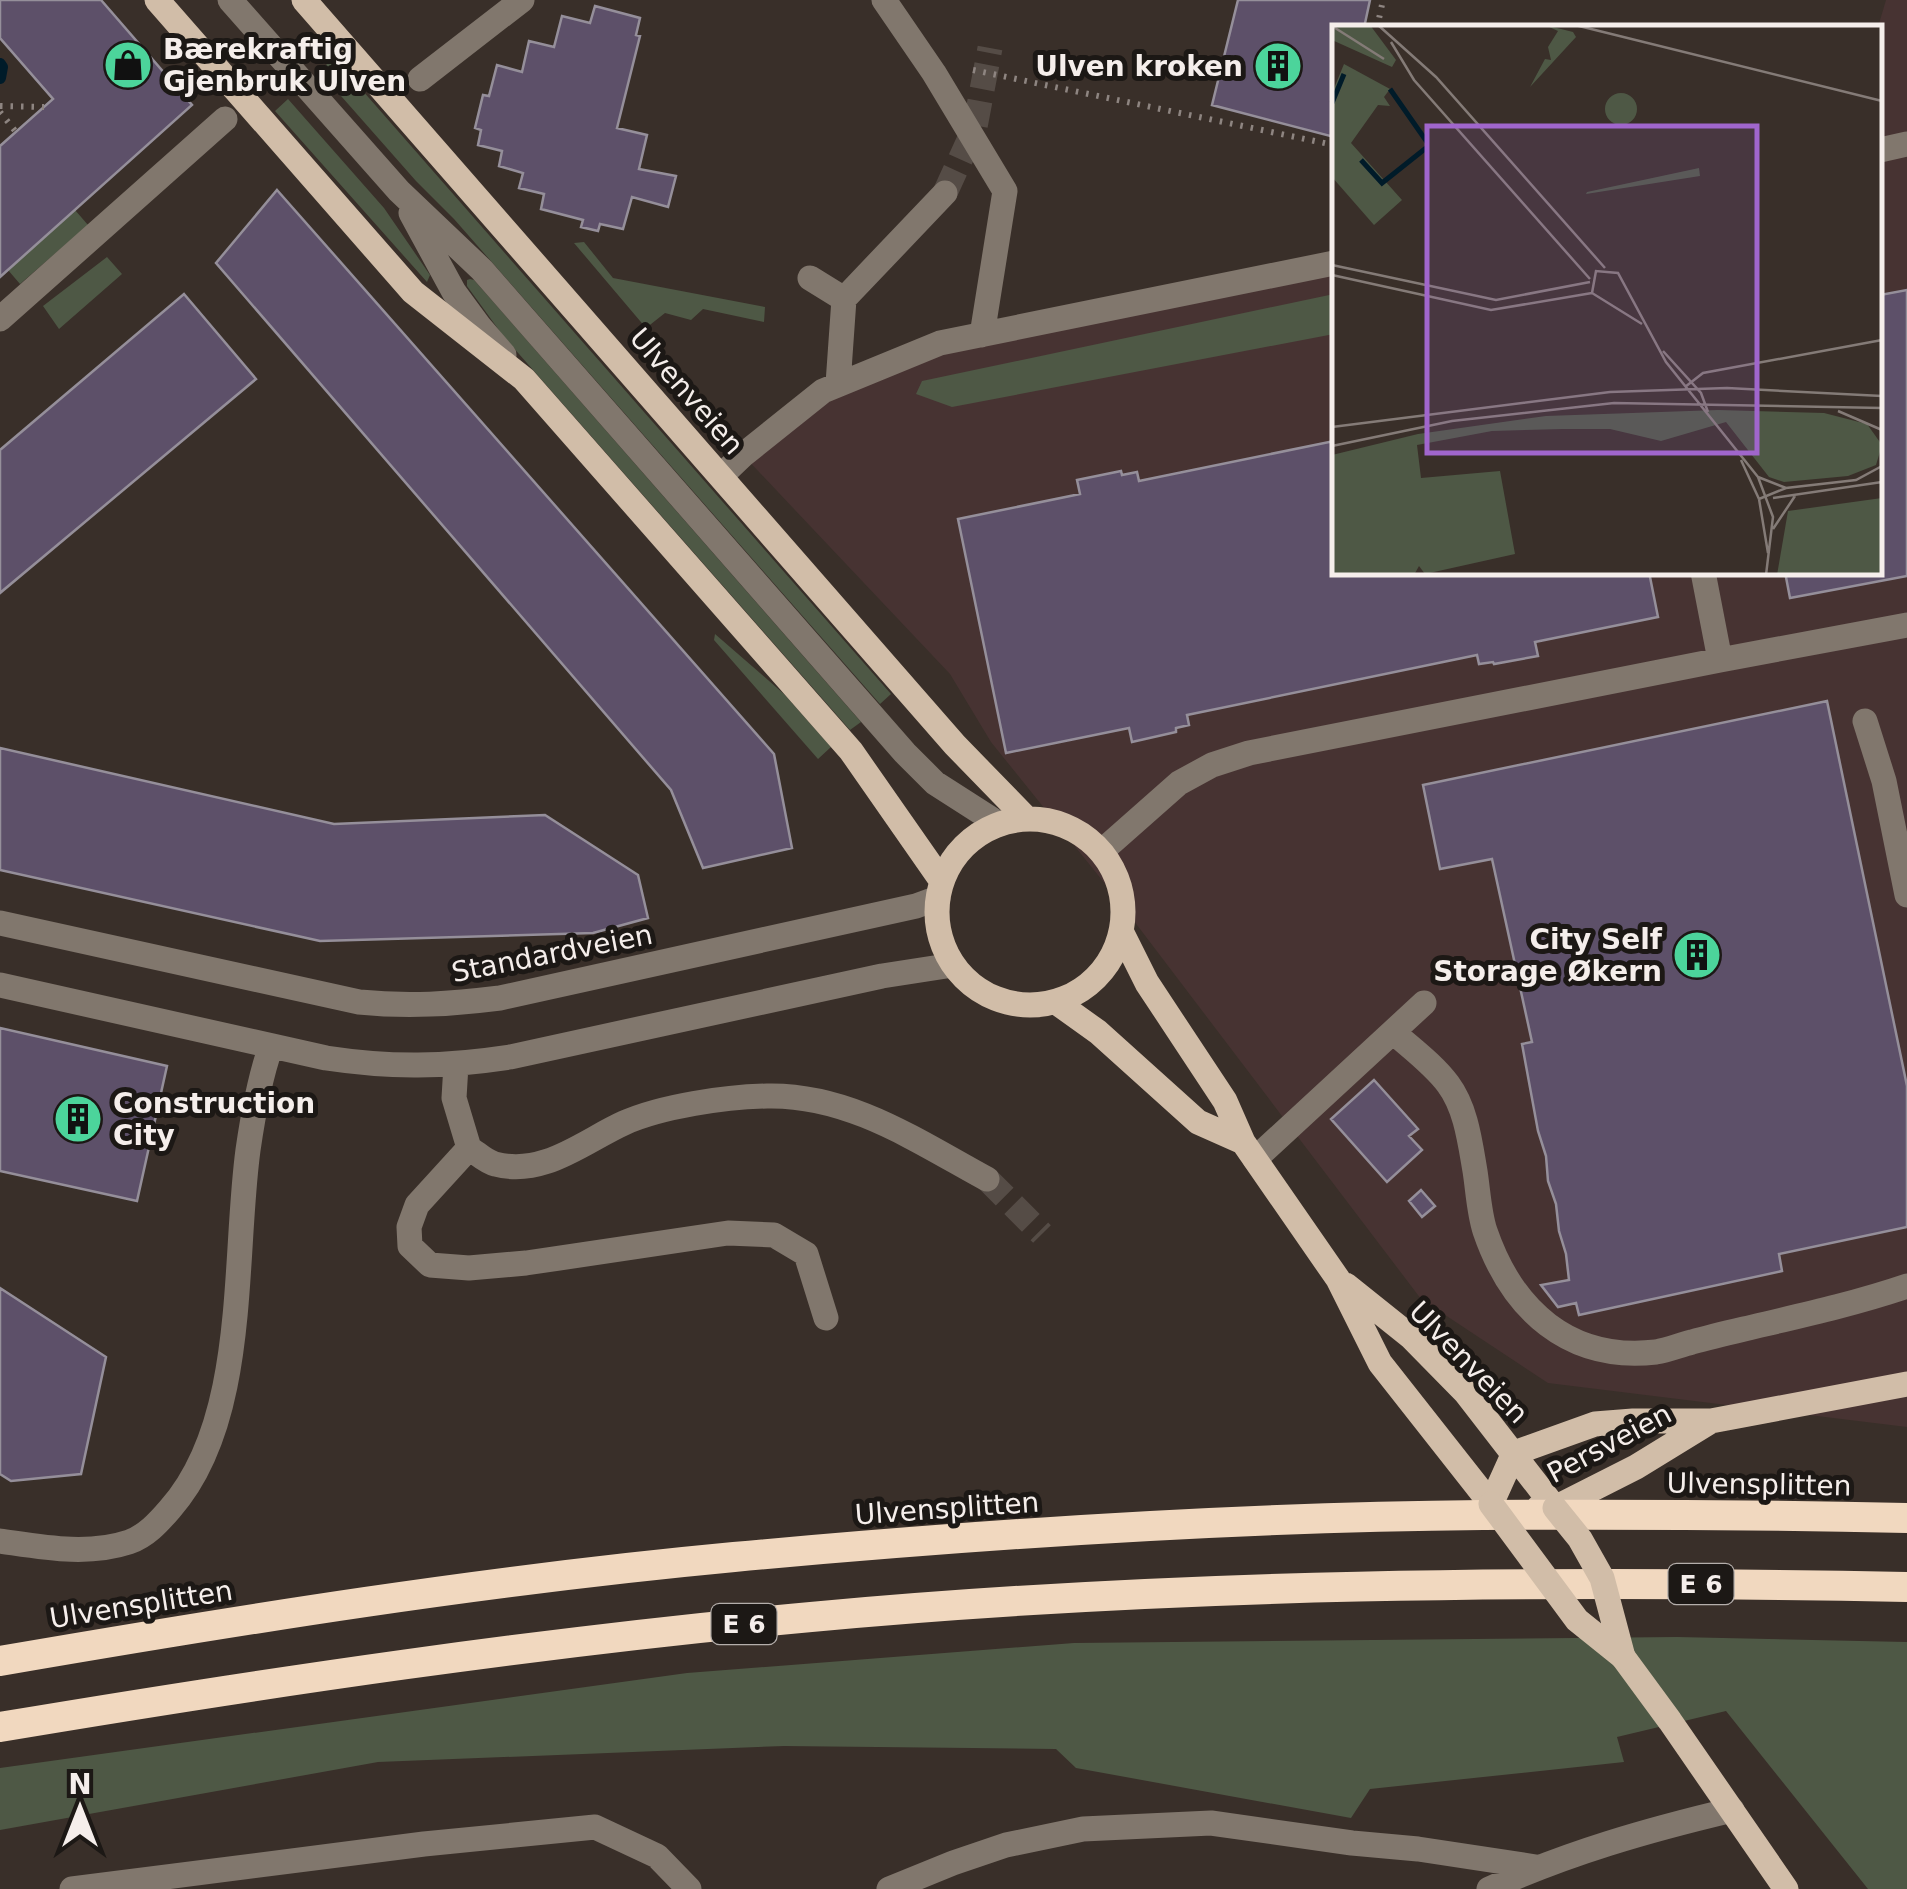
<svg xmlns="http://www.w3.org/2000/svg" width="1907" height="1889" font-family="'DejaVu Sans',sans-serif">
	<style>
		.industrial { fill: #473332 }
		.green { fill: #4e5845 }
		.lines { fill: none; stroke-linecap: round; stroke-linejoin: round }
		.stream { stroke: #001b29; stroke-width: 12 }
		.building { fill: #5d5069; stroke: #958f9a; stroke-width: 2.5 }
		.minor-tunnel { stroke: #554c46; stroke-width: 25; stroke-dasharray: 25 12; stroke-linecap: butt }
		.path { stroke: #8e8581; stroke-width: 6; stroke-dasharray: 2.5 8; stroke-linecap: butt }
		.minor { stroke: #81776d; stroke-width: 25 }
		.major { stroke: #d1bda8; stroke-width: 25 }
		.highway { stroke: #f1d8bf; stroke-width: 30 }
		.major-bridge { stroke: #d1bda8; stroke-width: 25 }
		.labels { text-anchor: middle; stroke-width: 10; stroke-linejoin: round; paint-order: stroke }
		.shield { fill: #1c1815; stroke: #b4aeab; stroke-width: 2.5 }
		.shield-label { font-size: 25px; font-weight: bold; fill: #f5eeeb }
		.poi-label { font-size: 28px; font-weight: bold; fill: #f5eeeb; stroke: #1c1815; text-anchor: start }
		.street-label { font-size: 28px; fill: #f5eeeb; stroke: #1c1815 }
		.inset-river { fill: none; stroke: #001b29; stroke-width: 5 }
		.inset-road { fill: none; stroke: #847b77; stroke-width: 2.5 }
		.view { fill: #a066cc; fill-opacity: 0.15; stroke: #a066cc; stroke-width: 5 }
		.inset-edge { fill: none; stroke: #f5eeeb; stroke-width: 5 }
	</style>
	<rect width="100%" height="100%" fill="#392f29"/>
	<!-- industrial -->
	<path class="industrial" d="M1886,0H1907V1427L1548,1383L1421,1299L1118,900L991,742L950,674L743,455L823,391L940,343L1334,262V572H1880L1878,27Z"/>
	<!-- green -->
	<path class="green" d="M334,58L891,694L880,704L454,219L416,181L319,71Z
		M288,99L384,208L430,275L427,282L275,111Z
		M75,210L88,225L20,284L8,270Z
		M584,242L613,278L765,307L764,322L703,309L691,320L665,313L646,328L574,243Z
		M107,257L122,274L59,329L43,306Z
		M470,279L474,280L861,722L850,730L504,337L467,286V280Z
		M1334,294V334L952,407L916,394L922,381Z
		M715,634L784,694L831,747L818,759L714,640Z
		M1677,1637L1907,1642V1889H1868L1726,1711L1617,1737L1624,1762L1370,1789L1351,1818L1076,1768L1056,1749L784,1746L378,1762L0,1830V1768L687,1673L1074,1643Z"/>
	<g class="lines">
		<!-- stream -->
		<path class="stream" d="M0,64L2,67L0,78"/>
	</g>
	<!-- building -->
	<path class="building" d="M0,0H101L192,105L0,277V146L53,99L0,38Z
		M1238,0H1370L1364,28H1334V137L1212,105Z
		M595,6L640,18L636,35L640,36L617,128L647,135L639,169L676,176L668,207L632,197L623,229L600,224L598,231L581,227L583,220L541,209L544,194L519,188L523,173L499,166L502,151L478,145L481,130L475,128L483,95L489,96L497,65L522,72L529,41L554,47L562,16L590,23Z
		M277,190L774,754L792,848L703,868L671,790L216,263Z
		M1907,290V576L1790,598L1785,572H1880V295Z
		M184,294L256,379L0,593V450Z
		M1334,441V572H1649L1658,617L1535,642L1538,656L1494,664L1493,662L1479,664L1477,655L1187,715L1189,725L1176,728V732L1132,742L1129,728L1006,753L958,519L1080,494L1077,480L1121,471L1122,475L1137,472L1139,481Z
		M1827,701L1907,1086V1227L1779,1254L1782,1271L1579,1315L1576,1303L1558,1307L1541,1285L1569,1280L1566,1254L1559,1231L1556,1204L1548,1181L1546,1156L1538,1131L1522,1044L1532,1042L1492,859L1440,869L1423,785Z
		M0,748L334,824L545,815L638,875L648,918L593,933L320,941L0,870Z
		M0,1028L167,1066L137,1201L0,1171Z
		M1374,1080L1418,1129L1409,1136L1422,1150L1387,1182L1331,1119Z
		M1421,1190L1435,1206L1422,1217L1409,1201Z
		M0,1288L106,1357L81,1474L11,1481L0,1474Z"/>
	<g class="lines">
		<!-- minor-tunnel -->
		<path class="minor-tunnel" d="M945,193L975,127L990,48
			M987,1179L1042,1234"/>
		<!-- path -->
		<path class="path" d="M1377,28L1383,0
			M973,70L1334,145
			M0,106L44,107
			M0,112L16,132"/>
		<!-- minor -->
		<path class="minor" d="M230,0L399,191L482,270L905,753L935,783L999,824
			M884,0L934,73L1005,191L982,335
			M420,79L522,0
			M1880,150L1907,144
			M411,213L454,292L479,326L504,355
			M810,278L844,299
			M0,319L225,119
			M838,384L844,299L945,193
			M721,476L743,455L823,391L940,343L1334,263
			M1703,572L1720,660
			M1865,721L1884,781L1907,895
			M1102,851L1179,783L1212,765L1249,753L1720,660L1907,625
			M0,923L359,1002C409,1007 451,1004 500,998L916,906L938,898
			M0,985L326,1058C392,1068 444,1067 510,1057L882,976L953,965
			M1393,1032C1411,1048 1433,1064 1448,1084C1466,1108 1470,1142 1475,1171C1478,1190 1479,1213 1485,1231C1512,1310 1569,1362 1656,1352C1668,1350 1680,1345 1692,1342C1710,1337 1727,1333 1744,1329C1799,1316 1854,1304 1907,1286
			M456,1065L454,1098L469,1148C477,1153 486,1162 495,1164C544,1177 584,1141 624,1123C662,1106 725,1097 767,1096C849,1094 917,1141 987,1179
			M469,1148L417,1205L409,1227L410,1246L430,1265L469,1268L526,1263L728,1233L774,1235L806,1254L826,1318
			M1255,1159L1424,1003
			M0,1541C42,1547 87,1556 129,1542C146,1536 158,1523 170,1509C248,1421 233,1261 248,1150C253,1115 259,1080 271,1046
			M72,1889L424,1844L595,1827L657,1856L689,1889
			M889,1889L953,1863L1006,1845L1083,1829L1211,1823L1352,1843L1418,1849L1536,1867
			M1489,1889C1567,1853 1648,1830 1732,1810"/>
		<!-- major -->
		<path class="major" d="M157,0L413,292L524,379L851,751L941,880
			M304,0L955,745L1027,819
			M937 912a93 93 0 1 1 186 0a93 93 0 1 1-186 0Z
			M1122,933L1147,983L1225,1101L1243,1142L1338,1279L1380,1363L1491,1504
			M1056,1002L1098,1032L1198,1122L1243,1142
			M1346,1285L1411,1337L1466,1393L1555,1508
			M1491,1504L1514,1453L1595,1424L1633,1421H1711L1907,1384
			M1539,1507L1555,1508L1636,1467L1711,1421
			M1623,1657L1670,1721L1786,1889"/>
		<!-- highway -->
		<path class="highway" d="M0,1661C244,1619 488,1580 734,1557C983,1534 1234,1517 1483,1515C1625,1514 1766,1515 1907,1518
			M0,1727C269,1682 539,1642 811,1617C1175,1583 1541,1580 1907,1587"/>
		<!-- major-bridge -->
		<path class="major-bridge" d="M1491,1504L1577,1620L1623,1657
			M1555,1508L1580,1539L1602,1578L1623,1657"/>
	</g>
	<!-- icons -->
	<defs>
		<g id="shop-disc" transform="scale(2.5)"><circle r="9.5" fill="#4cd49b" stroke="#1c1815"/><path d="M-5-2.5h2.3a2.7 3.5 0 0 1 5.4 0H5L5.5 6h-11ZM-1.5-2.5h3a1.5 2.3 0 0 0-3 0Z" fill="#111"/></g>
		<g id="building-disc" transform="scale(2.5)"><circle r="9.5" fill="#4cd49b" stroke="#1c1815"/><path d="M-4-6H4V6H1V3H-1V6H-4ZM-2.5-4.3h1.7v1.8h-1.7ZM.8-4.3h1.7v1.8H.8ZM-2.5-1h1.7V.8h-1.7ZM.8-1h1.7V.8H.8Z" fill="#111"/></g>
	</defs>
	<g fill-rule="evenodd">
		<use href="#shop-disc" x="128" y="65"/>
		<use href="#building-disc" x="1278" y="66"/>
		<use href="#building-disc" x="1697" y="955"/>
		<use href="#building-disc" x="78" y="1119"/>
	</g>
	<g class="labels">
		<!-- shield labels -->
		<g class="shield">
			<rect x="1668.5" y="1564" width="65" height="40" rx="8"/>
			<rect x="711.5" y="1604" width="65" height="40" rx="8"/>
		</g>
		<g class="shield-label">
			<text x="1701" y="1593">E 6</text>
			<text x="744" y="1633">E 6</text>
		</g>
		<!-- poi labels -->
		<g class="poi-label">
			<text x="163" y="59">Bærekraftig<tspan x="163" dy="32">Gjenbruk Ulven</tspan></text>
			<text x="1243" y="76" text-anchor="end">Ulven kroken</text>
			<text x="1662" y="949" text-anchor="end">City Self<tspan x="1662" dy="32">Storage Økern</tspan></text>
			<text x="113" y="1113">Construction<tspan x="113" dy="32">City</tspan></text>
		</g>
		<!-- street labels -->
		<g class="street-label">
			<text transform="translate(687 391) rotate(49)" y="10">Ulvenveien</text>
			<text transform="translate(552 953) rotate(-11)" y="10">Standardveien</text>
			<text transform="translate(1469 1362) rotate(46)" y="10">Ulvenveien</text>
			<text transform="translate(1609 1443) rotate(-28)" y="10">Persveien</text>
			<text transform="translate(1759 1484) rotate(1)" y="10">Ulvensplitten</text>
			<text transform="translate(947 1508) rotate(-4)" y="10">Ulvensplitten</text>
			<text transform="translate(141 1604) rotate(-9)" y="10">Ulvensplitten</text>
		</g>
	</g>
	<!-- overview -->
	<g transform="translate(1332 25)">
		<rect width="550" height="550" fill="#392f29"/>
		<path d="M0,0H38L64,35L60,42L0,15ZM213,0L241,7L244,12L198,62L213,34L219,35L216,22L226,6ZM12,39L58,64L52,72L58,81L46,80L19,118L70,175L42,200L0,152V68ZM273 84a16 16 0 1 1 32 0a16 16 0 1 1-32 0ZM367,143L368,151L254,169L255,167ZM386,385L492,388L535,399L550,420L544,440L516,451L452,457L437,452L394,397L329,416L278,404H231L160,406L85,420L89,453L168,446L183,529L93,549L87,541L82,550H0V430L86,409L214,391ZM550,473V550H445L456,486Z" fill="#4e5845"/>
		<path class="inset-river" d="M58,64L95,117M0,78L12,49M29,135L50,158L94,123"/>
		<path class="inset-road" d="M46,0L104,52L273,243M243,0L550,76M0,1L52,34M59,17L82,55L258,254M0,240L164,275L258,257M0,250L159,285L260,268M310,299L260,268L264,246L286,248L334,337L426,452M331,326L369,368L376,387M353,362L371,348L550,315M506,386L550,405M0,402L278,367L395,363L550,371M0,421L120,396L282,378L550,383M409,435L427,474M426,452L441,492L434,550M426,452L454,463M441,473L550,457M427,474L436,528M427,474L454,463L524,455L550,441M441,504L463,471"/>
		<path class="view" d="M95,101H425V428H95Z"/>
		<rect width="550" height="550" class="inset-edge"/>
	</g>
	<!-- north arrow -->
	<g transform="translate(80 1809)" stroke="#1c1815" stroke-width="8" paint-order="stroke">
	<path d="M0-8L18 38L0 25L-18 38Z" fill="#f5eeeb"/>
	<text y="-15" font-size="28" font-weight="bold" text-anchor="middle" fill="#f5eeeb">N</text>
	</g>
</svg>
